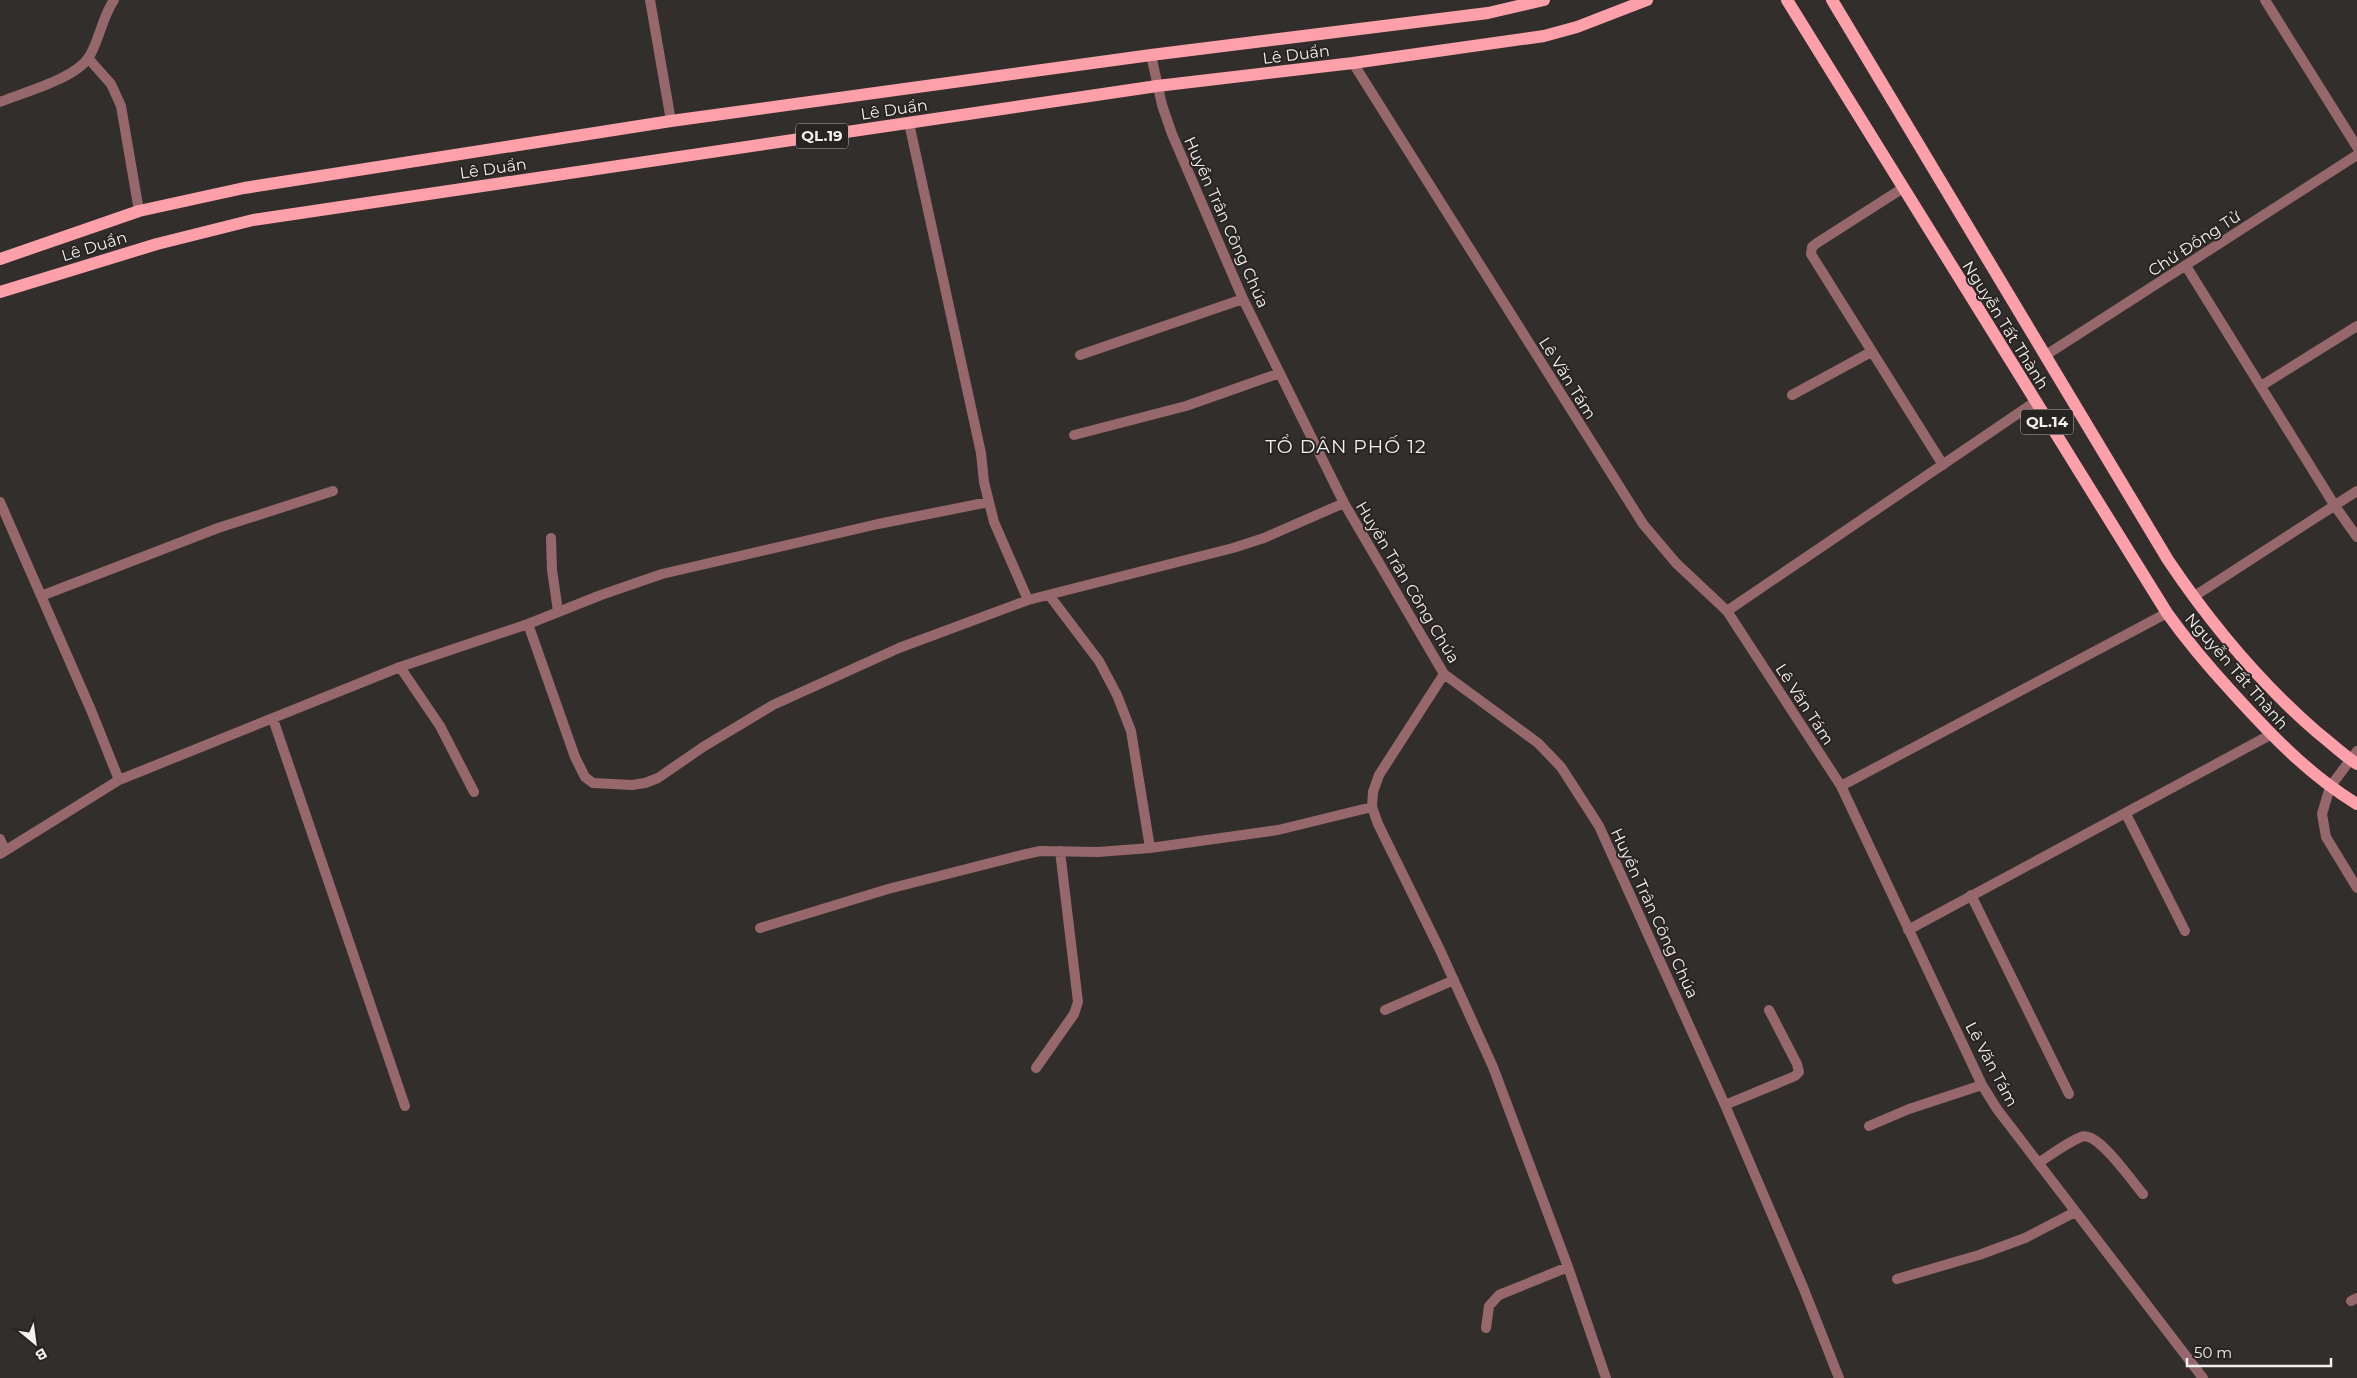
<svg xmlns="http://www.w3.org/2000/svg" width="2357" height="1378" font-family="Montserrat,sans-serif">
	<style>
		.lines { fill: none; stroke-linecap: round; stroke-linejoin: round }
		.service { stroke: #96686c; stroke-width: 10 }
		.minor { stroke: #96686c; stroke-width: 10 }
		.tertiary { stroke: #96686c; stroke-width: 10 }
		.primary { stroke: #fea0a9; stroke-width: 12 }
		.labels { text-anchor: middle; stroke-width: 4; stroke-linejoin: round; paint-order: stroke }
		.shield { fill: #282422; stroke: #b6b3b2; stroke-width: 1 }
		.shield-label { font-size: 15px; font-weight: bold; fill: #f3f0ef }
		.street-label { font-size: 16px; fill: #f3f0ef; stroke: #282422 }
		.quarter-label { font-size: 19px; letter-spacing: 1px; fill: #f3f0ef; stroke: #282422 }
	</style>
	<rect width="100%" height="100%" fill="#322e2c"/>
	<g class="lines">
		<!-- service -->
		<path class="service" d="M551,538L552,570L558,611
			M2126,814L2185,931"/>
		<!-- minor -->
		<path class="minor" d="M650,0L671,121
			M2265,0L2357,147
			M1151,55L1162,105L1172,134L1243,299L1344,503L1444,674L1538,743L1561,767L1599,826L1725,1105L1803,1287L1839,1378
			M88,58L111,84L121,106L139,211
			M1353,63L1643,524L1676,563L1727,611L1841,786L1982,1085L1997,1109L2203,1378
			M0,102C24,92 75,79 89,57C100,39 102,17 114,0
			M909,123L981,453L984,482L994,522L1028,600
			M1903,188L1817,243L1812,247L1811,254L1943,465
			M2186,266L2335,506L2357,537
			M1080,355L1243,299
			M2046,355L2357,155
			M2261,386L2357,326
			M1792,395L1871,352
			M1074,435L1186,406L1280,373
			M0,502L91,710L119,780
			M1049,595L1099,661L1117,695L1131,731L1150,848
			M41,596L218,528L333,491
			M2193,597L2357,491
			M1727,611L2035,402
			M528,624L575,757L585,777L593,783L632,785L645,783L658,778L703,747L773,705L899,648L1028,600L1233,548L1264,538L1344,503
			M400,667L440,726L474,792
			M1444,674L1379,775L1373,792L1372,807L1378,824L1440,950L1493,1067L1568,1267L1606,1378
			M273,719L405,1106
			M1841,786L2167,613
			M2330,787L2357,751
			M0,839L5,850
			M0,854L119,780L400,667L528,624L601,595L662,574L878,524L989,502
			M1971,895L2069,1094
			M760,928L888,889L1022,855L1040,851L1098,852L1150,848L1278,830L1372,807
			M1908,930L2270,735
			M1385,1010L1454,980
			M1036,1068L1074,1014L1078,1002L1060,851
			M1725,1105L1795,1076L1799,1072L1797,1064L1769,1010
			M1869,1126L1909,1109L1982,1085
			M2038,1163C2051,1155 2066,1143 2081,1137C2098,1130 2132,1182 2143,1194
			M1897,1279L1979,1255L2025,1238L2075,1212
			M2351,1301L2357,1298
			M1486,1328L1489,1306L1499,1295L1568,1267"/>
		<!-- tertiary -->
		<path class="tertiary" d="M2330,787L2322,814L2326,837L2357,888"/>
		<!-- primary -->
		<path class="primary" d="M1787,0L2167,613C2187,641 2209,667 2232,692C2270,734 2309,775 2357,804
			M1832,0L2168,560C2211,624 2260,683 2318,733C2331,743 2343,755 2357,764
			M0,259L139,211L244,188L671,121L1151,55L1488,13L1544,0
			M0,292L157,244L253,220L1157,86L1353,63L1544,36L1577,27L1647,0"/>
	</g>
	<g class="labels">
		<!-- shield labels -->
		<g class="shield">
			<rect x="796" y="123.5" width="52" height="25" rx="4"/>
			<rect x="2021" y="409.5" width="52" height="25" rx="4"/>
		</g>
		<g class="shield-label">
			<text x="822" y="141">QL.19</text>
			<text x="2047" y="427">QL.14</text>
		</g>
		<!-- street labels -->
		<g class="street-label">
			<text transform="translate(1296 54) rotate(-7)" y="6">Lê Duẩn</text>
			<text transform="translate(894 109) rotate(-8)" y="6">Lê Duẩn</text>
			<text transform="translate(493 168) rotate(-8)" y="6">Lê Duẩn</text>
			<text transform="translate(1227 222) rotate(66)" y="6">Huyền Trân Công Chúa</text>
			<text transform="translate(2194 243) rotate(-33)" y="6">Chử Đồng Tử</text>
			<text transform="translate(94 246) rotate(-17)" y="6">Lê Duẩn</text>
			<text transform="translate(2006 325) rotate(58)" y="6">Nguyễn Tất Thành</text>
			<text transform="translate(1568 378) rotate(58)" y="6">Lê Văn Tám</text>
			<text transform="translate(1408 582) rotate(59)" y="6">Huyền Trân Công Chúa</text>
			<text transform="translate(2237 671) rotate(49)" y="6">Nguyễn Tất Thành</text>
			<text transform="translate(1805 704) rotate(57)" y="6">Lê Văn Tám</text>
			<text transform="translate(1655 913) rotate(65)" y="6">Huyền Trân Công Chúa</text>
			<text transform="translate(1992 1064) rotate(62)" y="6">Lê Văn Tám</text>
		</g>
		<!-- quarter labels -->
		<g class="quarter-label">
			<text x="1346" y="453">TỔ DÂN PHỐ 12</text>
		</g>
	</g>
	<!-- north arrow -->
	<g transform="translate(35 1343) rotate(151)" stroke="#282422" stroke-width="4" paint-order="stroke">
	<path d="M0-4L9 19L0 12L-9 19Z" fill="#f3f0ef"/>
	<text y="-8" font-size="14" font-weight="bold" text-anchor="middle" fill="#f3f0ef">B</text>
	</g>
	<!-- scale -->
	<path d="M2187 1358v8h144v-8" fill="none" stroke="#f3f0ef" stroke-width="2.5"/>
	<text x="2194" y="1358" font-size="15" fill="#f3f0ef" stroke="#282422" stroke-width="4" paint-order="stroke">50 m</text>
</svg>
